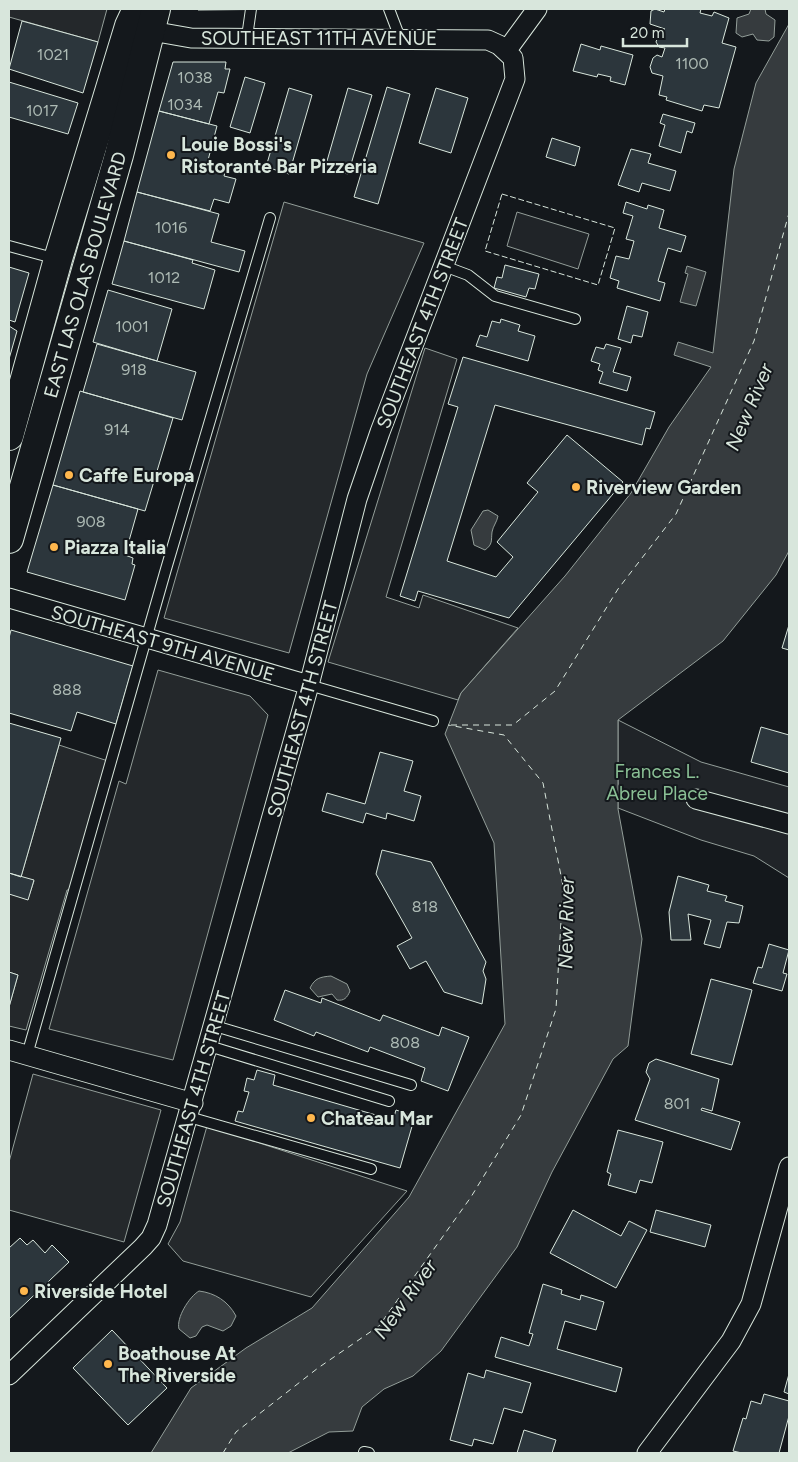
<svg xmlns="http://www.w3.org/2000/svg" width="798" height="1462" font-family="Figtree,sans-serif">
	<style>
		.green { fill: #202428; stroke: #939e99 }
		.parking { fill: #24282b; stroke: #939e99 }
		.water { fill: #363b3e; stroke: #939e99 }
		.lines { fill: none; stroke-linecap: round; stroke-linejoin: round }
		.ferry { stroke: #d8e6dc; stroke-width: 1; stroke-dasharray: 6 5; stroke-linecap: butt }
		.building { fill: #2c363c; stroke: #d8e6dc }
		.service-casing { stroke: #d8e6dc; stroke-width: 12 }
		.minor-casing { stroke: #d8e6dc; stroke-width: 21 }
		.primary-casing { stroke: #d8e6dc; stroke-width: 30 }
		.service { stroke: #14181c; stroke-width: 10 }
		.minor { stroke: #14181c; stroke-width: 19 }
		.primary { stroke: #14181c; stroke-width: 28 }
		.fence { stroke: #d8e6dc; stroke-width: 1; stroke-dasharray: 6 2.5; stroke-linecap: butt }
		.poi-dot { fill: #ffb74d; stroke: #14181c; stroke-width: 2 }
		.labels { text-anchor: middle; stroke-width: 4; stroke-linejoin: round; paint-order: stroke }
		.number-label { font-size: 16px; fill: #adbab4 }
		.street-label { font-size: 19px; fill: #d8e6dc; stroke: #14181c }
		.poi-label { font-size: 19px; font-weight: bold; fill: #d8e6dc; stroke: #14181c; text-anchor: start }
		.park-label { font-size: 19px; fill: #8ac095; stroke: #14181c }
		.water-label { font-size: 20px; font-style: italic; fill: #d8e6dc; stroke: #14181c }
	</style>
	<rect width="100%" height="100%" fill="#14181c"/>
	<!-- green -->
	<path class="green" d="M517,212L589,234L578,269L507,246Z
		M618,720L701,762L789,787V878L754,856L701,840L618,808Z"/>
	<!-- parking -->
	<path class="parking" d="M9,9H107L98,42L9,17Z
		M284,202L424,243L367,374L289,653L164,618Z
		M425,348L457,359L386,597L419,608L423,595L518,628L461,693L458,700L328,662Z
		M158,670L250,696L268,715L173,1060L49,1029L119,781L126,784Z
		M59,745L108,761L71,890H67L26,1030L9,1026V1007L18,975L9,972V897L10,894L28,899L34,881L21,877Z
		M33,1074L161,1110L124,1242L9,1210V1162Z
		M207,1126L407,1191L311,1297L183,1261L168,1244L180,1222Z"/>
	<!-- water -->
	<path class="water" d="M751,9H765L766,14L775,20L774,37L769,41L757,40L753,34L742,37L736,33L737,18L749,14Z
		M789,24V551L776,575L723,641L618,720V809L642,939L628,1046L613,1059L552,1172L517,1247L441,1351L413,1376L384,1389L362,1407L353,1431L329,1432L288,1453H151L191,1388L246,1348L312,1308L409,1197L505,1024L494,843L445,734L461,693L565,576L631,493L669,427L711,367L674,355L678,342L713,353L734,169L756,83Z
		M687,266L706,272L696,306L680,302L688,274L685,273Z
		M488,510L498,516C497,522 493,526 492,532C491,541 493,544 485,550L474,545L471,530L483,511Z
		M331,976L347,984L350,991C347,998 344,1001 337,1000L332,994L318,997L310,988C315,978 320,977 331,976Z
		M199,1291C215,1293 228,1301 236,1316L231,1326L223,1331L207,1325L202,1327L196,1336L190,1338L179,1329C176,1318 189,1297 199,1291Z"/>
	<g class="lines">
		<!-- ferry -->
		<path class="ferry" d="M451,725H513L555,691L618,589L676,514L754,341L789,213
			M223,1453L236,1432L318,1368L379,1326L471,1197L521,1115L556,1009L563,886L543,783L504,735L448,725"/>
	</g>
	<!-- building -->
	<path class="building" d="M197,9H302L198,10Z
		M655,9L664,12L665,9H701L700,13L712,16L714,12L729,18L722,43L736,47L719,108L704,105L702,111L666,100L667,97L659,95L663,76L652,73L650,67L653,58L657,55L662,57L665,48L659,47L656,42L659,32L665,29L650,24L651,11Z
		M22,21L98,42L83,93L9,69Z
		M581,44L600,50L601,46L633,55L625,85L610,81L611,77L598,74L597,77L573,71Z
		M173,62H226L225,69H230L224,93L218,92L209,124L159,111Z
		M245,77L265,83L250,133L230,127Z
		M9,82L78,103L68,134L9,117Z
		M387,87L410,94L378,204L354,197Z
		M289,88L312,95L289,174L266,167Z
		M348,88L372,95L348,174L325,168Z
		M436,88L468,98L451,153L419,143Z
		M159,111L217,126L207,164L226,169L224,176L236,179L229,203L214,199L210,211L137,192Z
		M663,114L695,123L692,133L687,131L681,153L659,146L665,125L660,123Z
		M552,138L580,147L575,166L546,157Z
		M631,149L651,154L648,163L676,171L670,191L642,183L639,192L618,185Z
		M137,192L219,214L211,242L245,251L239,272L124,241Z
		M626,202L647,209L648,205L664,210L659,228L686,236L681,252L668,248L658,281L665,283L660,301L617,288L619,281L610,278L616,256L629,259L634,241L626,239L633,216L623,213Z
		M124,241L193,260L192,263L215,270L204,309L112,284Z
		M505,265L539,274L535,289L529,288L526,297L494,288L497,277L502,278Z
		M9,267L29,273L15,322L9,320Z
		M108,290L172,309L157,361L93,342Z
		M627,306L648,312L642,337L633,335L631,343L618,339Z
		M501,319L520,325L518,331L535,336L528,361L476,346L480,335L487,337L492,321L500,323Z
		M9,326L17,331L9,359Z
		M97,344L196,372L182,420L83,392Z
		M606,344L621,348L613,372L631,377L627,391L599,383L603,372L598,370L600,364L591,361L596,347L604,349Z
		M463,357L655,412L650,429L646,428L642,445L495,405L447,561L496,577L513,557L497,542L538,492L527,483L567,435L623,482L509,618L418,591L415,601L400,596L458,407L448,404Z
		M80,391L173,418L145,511L53,485Z
		M53,485L138,509L125,555L133,558L132,564L135,565L125,600L27,572Z
		M789,625V650L782,648Z
		M11,630L133,666L116,724L77,712L71,731L9,713V638Z
		M9,723L61,738L21,877L9,873Z
		M761,727L789,735V773L751,762Z
		M380,752L413,761L404,791L421,796L414,821L387,813L386,819L366,813L363,823L322,811L327,793L365,804Z
		M382,850L431,862L486,962L483,971L486,979L482,1004L444,992L426,961L410,969L397,946L412,938L376,874Z
		M9,873L34,880L28,900L9,894Z
		M678,876L709,885L707,891L727,896L725,901L743,906L739,923L727,922L720,948L704,944L711,920L688,914L691,940H671L669,912Z
		M769,944L789,950L783,973L787,974L782,991L753,983L758,967L762,968Z
		M9,972L18,975L9,1007Z
		M711,979L752,990L732,1065L691,1054Z
		M285,990L321,1003L322,998L380,1021L383,1015L439,1036L442,1027L469,1037L448,1091L421,1081L425,1068L370,1047L368,1052L316,1032L314,1036L274,1020Z
		M656,1059L719,1079L712,1111L702,1108L701,1110L740,1122L731,1150L635,1120L650,1079L646,1072L649,1063Z
		M257,1070L275,1075L273,1085L393,1120L396,1110L415,1116L400,1168L235,1121L238,1111L243,1112L249,1092L244,1091L247,1078L254,1080Z
		M618,1130L663,1142L652,1183L640,1180L636,1193L608,1185L611,1174L607,1172Z
		M573,1210L621,1236L629,1221L647,1230L616,1288L550,1253Z
		M656,1210L711,1225L705,1247L650,1232Z
		M20,1238L27,1245L33,1240L45,1253L52,1245L69,1262L9,1319V1248Z
		M543,1284L562,1290L561,1294L580,1300L581,1295L604,1302L596,1330L565,1321L557,1349L622,1368L616,1392L495,1357L501,1337L529,1346L533,1334L529,1333Z
		M112,1330L167,1388L128,1425L73,1368Z
		M486,1370L531,1383L522,1413L504,1408L493,1444L474,1439L472,1446L450,1440L468,1373L484,1378Z
		M789,1374V1394L784,1392Z
		M764,1394L789,1401V1416L779,1453H742L733,1451L743,1418L746,1419L751,1401L761,1404Z
		M524,1430L556,1440L552,1453H517Z"/>
	<g class="lines">
		<!-- service casing -->
		<g class="service-casing">
			<path id="service" d="M389,9L400,38
				M247,37L251,9
				M9,246L57,259
				M444,266L468,275L495,296L575,319
				M309,685L433,721
				M215,1026L411,1085
				M209,1046L389,1101
				M27,1055L166,569L270,218
				M189,1117L371,1169
				M364,1452L369,1453"/>
		</g>
		<!-- minor casing -->
		<g class="minor-casing">
			<path id="minor" d="M507,50L537,9
				M9,598L309,685
				M696,799L789,824
				M9,1050L193,1103
				M9,1375L143,1247L151,1238L157,1225L309,685L357,499L380,432L515,79L513,58L499,45L488,40L191,38L140,29
				M647,1453L731,1341L751,1304L789,1167"/>
		</g>
		<!-- primary casing -->
		<g class="primary-casing">
			<g id="primary">
				<path d="M9,436L58,259L129,26L137,9"/>
				<path id="s1" d="M9,539L119,155L156,9"/>
			</g>
		</g>
		<!-- service -->
		<use href="#service" class="service"/>
		<!-- minor -->
		<use href="#minor" class="minor"/>
		<!-- primary -->
		<use href="#primary" class="primary"/>
		<!-- fence -->
		<path class="fence" d="M502,194L615,228L598,285L485,251Z"/>
	</g>
	<!-- markers -->
	<g class="poi-dot">
		<circle cx="171" cy="155" r="5"/>
		<circle cx="69" cy="475" r="5"/>
		<circle cx="576" cy="487" r="5"/>
		<circle cx="54" cy="547" r="5"/>
		<circle cx="311" cy="1118" r="5"/>
		<circle cx="24" cy="1291" r="5"/>
		<circle cx="108" cy="1364" r="5"/>
	</g>
	<g class="labels">
		<!-- number labels -->
		<g class="number-label">
			<text x="53" y="60">1021</text>
			<text x="692" y="69">1100</text>
			<text x="195" y="83">1038</text>
			<text x="185" y="110">1034</text>
			<text x="42" y="116">1017</text>
			<text x="171" y="233">1016</text>
			<text x="164" y="283">1012</text>
			<text x="132" y="332">1001</text>
			<text x="134" y="375">918</text>
			<text x="117" y="435">914</text>
			<text x="91" y="527">908</text>
			<text x="67" y="695">888</text>
			<text x="425" y="912">818</text>
			<text x="405" y="1048">808</text>
			<text x="677" y="1109">801</text>
		</g>
		<!-- street labels -->
		<g class="street-label">
			<text x="319" y="45">SOUTHEAST 11TH AVENUE</text>
			<text dy="7" stroke="none"><textPath href="#s1" startOffset="275">EAST LAS OLAS BOULEVARD</textPath></text>
			<text transform="translate(422 323) rotate(-69)" y="7">SOUTHEAST 4TH STREET</text>
			<text transform="translate(163 643) rotate(16)" y="7">SOUTHEAST 9TH AVENUE</text>
			<text transform="translate(302 709) rotate(-75)" y="7">SOUTHEAST 4TH STREET</text>
			<text transform="translate(193 1099) rotate(-74)" y="7">SOUTHEAST 4TH STREET</text>
		</g>
		<!-- poi labels -->
		<g class="poi-label">
			<text x="181" y="151">Louie Bossi's<tspan x="181" dy="22">Ristorante Bar Pizzeria</tspan></text>
			<text x="79" y="482">Caffe Europa</text>
			<text x="586" y="494">Riverview Garden</text>
			<text x="64" y="554">Piazza Italia</text>
			<text x="321" y="1125">Chateau Mar</text>
			<text x="34" y="1298">Riverside Hotel</text>
			<text x="118" y="1360">Boathouse At<tspan x="118" dy="22">The Riverside</tspan></text>
		</g>
		<!-- park labels -->
		<g class="park-label">
			<text x="657" y="778">Frances L.<tspan x="657" dy="22">Abreu Place</tspan></text>
		</g>
		<!-- water labels -->
		<g class="water-label">
			<text transform="translate(749 407) rotate(-67)" y="7">New River</text>
			<text transform="translate(566 923) rotate(-89)" y="7">New River</text>
			<text transform="translate(405 1299) rotate(-54)" y="7">New River</text>
		</g>
	</g>
	<!-- border -->
	<rect width="798" height="1462" fill="none" stroke="#d8e6dc" stroke-width="20"/>
	<!-- scale -->
	<path d="M623 38v8h64v-8" fill="none" stroke="#d8e6dc" stroke-width="2.5"/>
	<text x="630" y="38" font-size="15" fill="#d8e6dc" stroke="#14181c" stroke-width="4" paint-order="stroke">20 m</text>
</svg>
